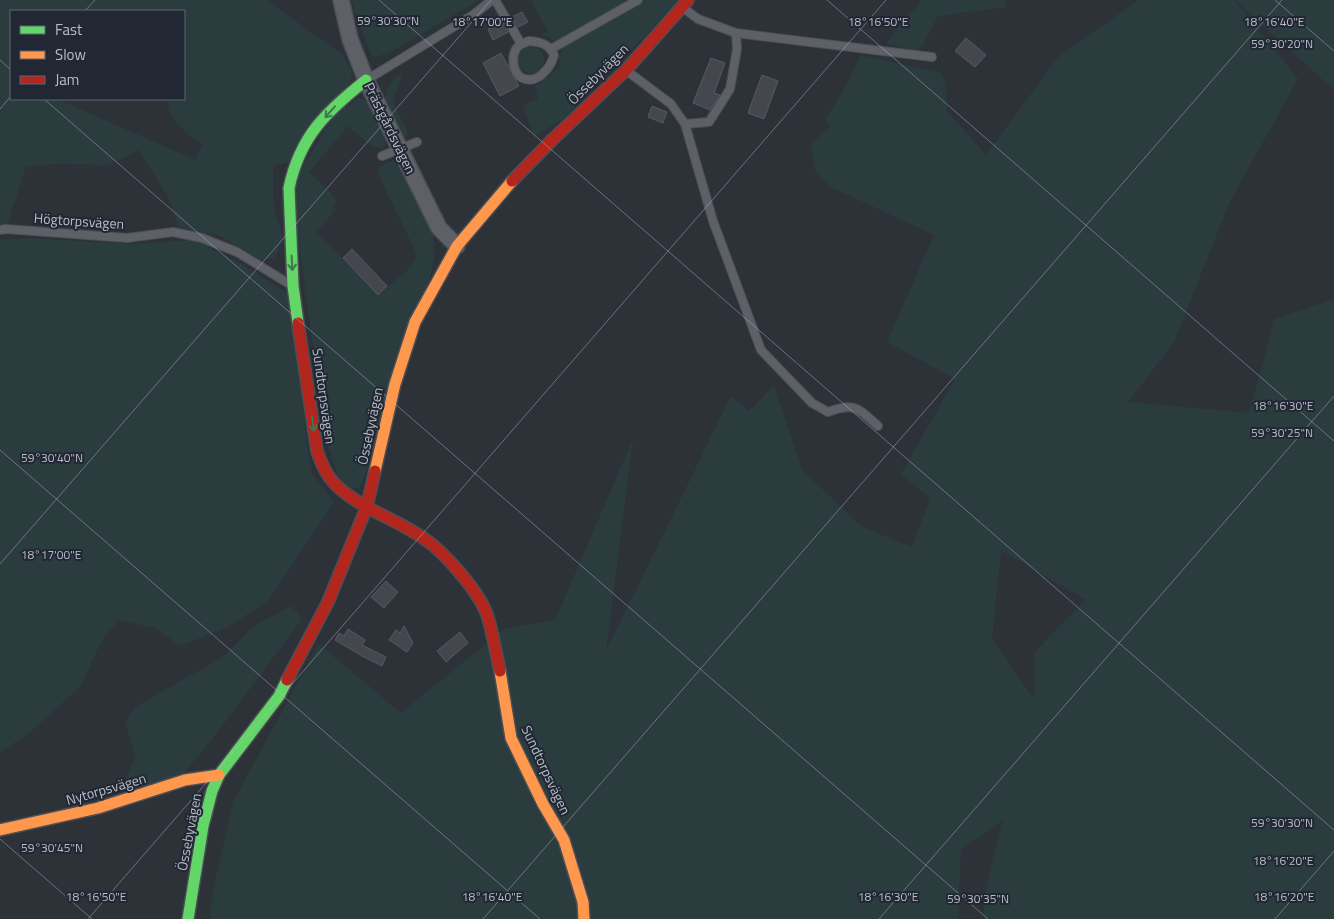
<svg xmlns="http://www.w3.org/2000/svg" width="1334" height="919" font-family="'Titillium Web',sans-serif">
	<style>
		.green { fill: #2b3c3f; fill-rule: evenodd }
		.building { fill: #44484e; stroke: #555961 }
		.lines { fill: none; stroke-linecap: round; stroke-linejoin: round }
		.lane-casing { stroke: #4b4e54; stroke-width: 10 }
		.street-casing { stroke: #4b4e54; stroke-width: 18 }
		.fast-casing { stroke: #4b4e54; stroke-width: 14 }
		.slow-casing { stroke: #4b4e54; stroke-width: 14 }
		.jam-casing { stroke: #4b4e54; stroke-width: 14 }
		.lane { stroke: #5d6067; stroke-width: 8 }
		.street { stroke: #5d6067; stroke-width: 15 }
		.fast { stroke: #63d668; stroke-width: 11 }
		.slow { stroke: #ff974d; stroke-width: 11 }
		.jam { stroke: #b3261e; stroke-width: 11 }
		.oneway { stroke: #3f764b }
		.ticks { fill: none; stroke: #b8bec9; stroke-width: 1; stroke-opacity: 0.45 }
		.labels { text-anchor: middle; stroke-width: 4; stroke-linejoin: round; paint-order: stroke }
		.street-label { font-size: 14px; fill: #b8bec9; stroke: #212833 }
		.ticks-label { font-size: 12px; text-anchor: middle; fill: #b8bec9; stroke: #212833; stroke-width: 4; stroke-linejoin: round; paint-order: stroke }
	</style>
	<rect width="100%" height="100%" fill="#2d3239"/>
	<!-- green -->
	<path class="green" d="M0,0H266L343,55L352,72L351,81L287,163L274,165L273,191L275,214L283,238L275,258L261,260L218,235L192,231L178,226L169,199L139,150L110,165L57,164L26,167L6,229L0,230ZM11,11H184V99H167L171,116L188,134L203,145L195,160L57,99H11Z
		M351,0H479L391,52L372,58Z
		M531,0H680L562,120L534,136L523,105L538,99L535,86L548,77L560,66L559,57L564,46L561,38L554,41L542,34L548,30L541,20Z
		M922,0H1004L1006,7L938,16L924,43L917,51L886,43Z
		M1139,0H1234L1298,79L1230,201L1174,342L1128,402L1249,413L1275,319L1334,299V919H984V898L1003,820L961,850L958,919H210L214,886L234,800L319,644L401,713L504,629L555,620L633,439L606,651L731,396L749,411L774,385L802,470L862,527L912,547L930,498L901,474L955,379L887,342L934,235L831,187L815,170L811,144L830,126L825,120L849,81L860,55L941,73L946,83L947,111L986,155L1058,57ZM1001,550L1086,600L1034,653V699L992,639Z
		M1235,0H1334V90Z
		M518 60a13 13 0 1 1 26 0a13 13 0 1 1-26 0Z
		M401,73L403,77C399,85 393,96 394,104C397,116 409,124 407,137L400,139C389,115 373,93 401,73Z
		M358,98L368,100L386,141L384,148C371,150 358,134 348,126L309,172L335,198L337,201L333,206L336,210L316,232L378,295C390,284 411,272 417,255L378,174C380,163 391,159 400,163L433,235L434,254L432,271L361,486L351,490L338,476L326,441L296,221L294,181L333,117Z
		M26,238L132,244L195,240L245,266L291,296L308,452L311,472L334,502L268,601L226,628L180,646L155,628L118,620L99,646L81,686L28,734L0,752V240Z
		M291,606L302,619L217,733L179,779L142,786L126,780L135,755L125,722L135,707L223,657L254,626Z"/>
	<!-- building -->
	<path class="building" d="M522,12L528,22L518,27L515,25H511L508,28V32L493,40L488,29L502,22L505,25H509L512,22V17Z
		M966,38L986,55L975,67L955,51Z
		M501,53L519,86L500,96L483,63Z
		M711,58L725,63L714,93L720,95L710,110L693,103Z
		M762,75L778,81L764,119L748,113Z
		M652,106L667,112L663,123L648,117Z
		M352,249L387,286L378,295L343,258Z
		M386,581L398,592L384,608L371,597Z
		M404,626L413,643L407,652L389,640L396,630L400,633Z
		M348,629L365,640L362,645L386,657L382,666L362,656L335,640L339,633L344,636Z
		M460,632L468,643L446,662L437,651Z"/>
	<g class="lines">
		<!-- lane casing -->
		<g class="lane-casing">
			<path id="lane" d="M495,0L507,20
				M682,7L698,19L736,33L932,57
				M513,30L521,44
				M529,41C541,42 549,44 554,55C551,67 538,85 522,78C513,73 511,58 516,49C519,44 524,43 529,41Z
				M551,49L638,0
				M627,71L671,104L685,124L713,221L761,350L812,403L828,412C855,402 858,408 878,426
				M368,79L473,15L492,0
				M685,124L709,122L730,89L737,49L736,33
				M382,156L417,142
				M0,230L6,229L127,238L173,232L202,238L237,252L291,285"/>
		</g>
		<!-- street casing -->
		<g class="street-casing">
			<path id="street" d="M341,0L350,39L366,80L439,228L457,246"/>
		</g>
		<!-- fast casing -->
		<g class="fast-casing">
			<path id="fast" d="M298,323L293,286L289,188C300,136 326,112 366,80
				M188,919L203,826L212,791L219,775L279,696L287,680"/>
		</g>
		<!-- slow casing -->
		<g class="slow-casing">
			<path id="slow" d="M375,471L395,384L415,322L457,246L512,181
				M500,671L511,738L543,804L564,840L583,902L584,919
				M0,830L98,808L185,780L219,775"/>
		</g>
		<!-- jam casing -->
		<g class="jam-casing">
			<path id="jam" d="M512,181L552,140L626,70L688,0
				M298,323L317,451C321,463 326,475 335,484C360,509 397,519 426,540C445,553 477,590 486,612C492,627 496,654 500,671
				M287,680L328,602L367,506L375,471"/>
		</g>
		<!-- lane -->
		<use href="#lane" class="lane"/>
		<!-- street -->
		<use href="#street" class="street"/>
		<!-- fast -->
		<use href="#fast" class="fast"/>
		<!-- slow -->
		<use href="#slow" class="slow"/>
		<!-- jam -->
		<use href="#jam" class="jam"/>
	</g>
	<!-- one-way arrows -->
	<defs><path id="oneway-shaft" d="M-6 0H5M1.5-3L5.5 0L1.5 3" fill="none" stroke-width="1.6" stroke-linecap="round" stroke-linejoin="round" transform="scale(1.25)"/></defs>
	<g class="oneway">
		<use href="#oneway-shaft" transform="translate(330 112) rotate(131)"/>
		<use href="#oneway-shaft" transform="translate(292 263) rotate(87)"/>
		<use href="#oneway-shaft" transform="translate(313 424) rotate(82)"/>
	</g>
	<!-- ticks -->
	<path class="ticks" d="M379,0L1334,830M827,0L1334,441M1275,0L1334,51M85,11L95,0M0,60L11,70M44,99L988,919M0,109L11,96M0,450L540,919M0,564L491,0M0,839L92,919M88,919L886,0M483,919L1282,0M879,919L1334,396M1275,919L1334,851"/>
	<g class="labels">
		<!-- street labels -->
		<g class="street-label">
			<text transform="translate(598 74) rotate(-45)" y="5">Össebyvägen</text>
			<text transform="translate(390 128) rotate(64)" y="5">Prästgårdsvägen</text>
			<text transform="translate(79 221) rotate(4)" y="5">Högtorpsvägen</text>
			<text transform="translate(324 396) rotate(82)" y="5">Sundtorpsvägen</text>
			<text transform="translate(370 426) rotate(-78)" y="5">Össebyvägen</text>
			<text transform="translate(546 770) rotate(65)" y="5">Sundtorpsvägen</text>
			<text transform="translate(106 789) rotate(-16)" y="5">Nytorpsvägen</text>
			<text transform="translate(189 832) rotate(-79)" y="5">Össebyvägen</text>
		</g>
	</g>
	<g class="ticks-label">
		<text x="388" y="25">59°30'30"N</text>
		<text x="482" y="26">18°17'00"E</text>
		<text x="878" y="26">18°16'50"E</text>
		<text x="1274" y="26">18°16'40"E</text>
		<text x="1282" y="48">59°30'20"N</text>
		<text x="1283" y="410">18°16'30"E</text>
		<text x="1282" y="437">59°30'25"N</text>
		<text x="52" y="462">59°30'40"N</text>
		<text x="51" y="559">18°17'00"E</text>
		<text x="1282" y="827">59°30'30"N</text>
		<text x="52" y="852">59°30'45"N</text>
		<text x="1283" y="865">18°16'20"E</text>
		<text x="96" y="901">18°16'50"E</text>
		<text x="492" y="901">18°16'40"E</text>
		<text x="888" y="901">18°16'30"E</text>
		<text x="1284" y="901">18°16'20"E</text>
		<text x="978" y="903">59°30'35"N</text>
	</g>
	<!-- legend -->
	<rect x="10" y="10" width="175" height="90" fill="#212833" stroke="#5d646f"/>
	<rect x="20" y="26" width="25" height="8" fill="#63d668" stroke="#5d646f"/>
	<text x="55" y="35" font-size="15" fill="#b8bec9">Fast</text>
	<rect x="20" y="51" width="25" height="8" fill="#ff974d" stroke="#5d646f"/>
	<text x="55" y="60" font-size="15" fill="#b8bec9">Slow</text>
	<rect x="20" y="76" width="25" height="8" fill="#b3261e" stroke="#5d646f"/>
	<text x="55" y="85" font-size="15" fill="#b8bec9">Jam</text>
</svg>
